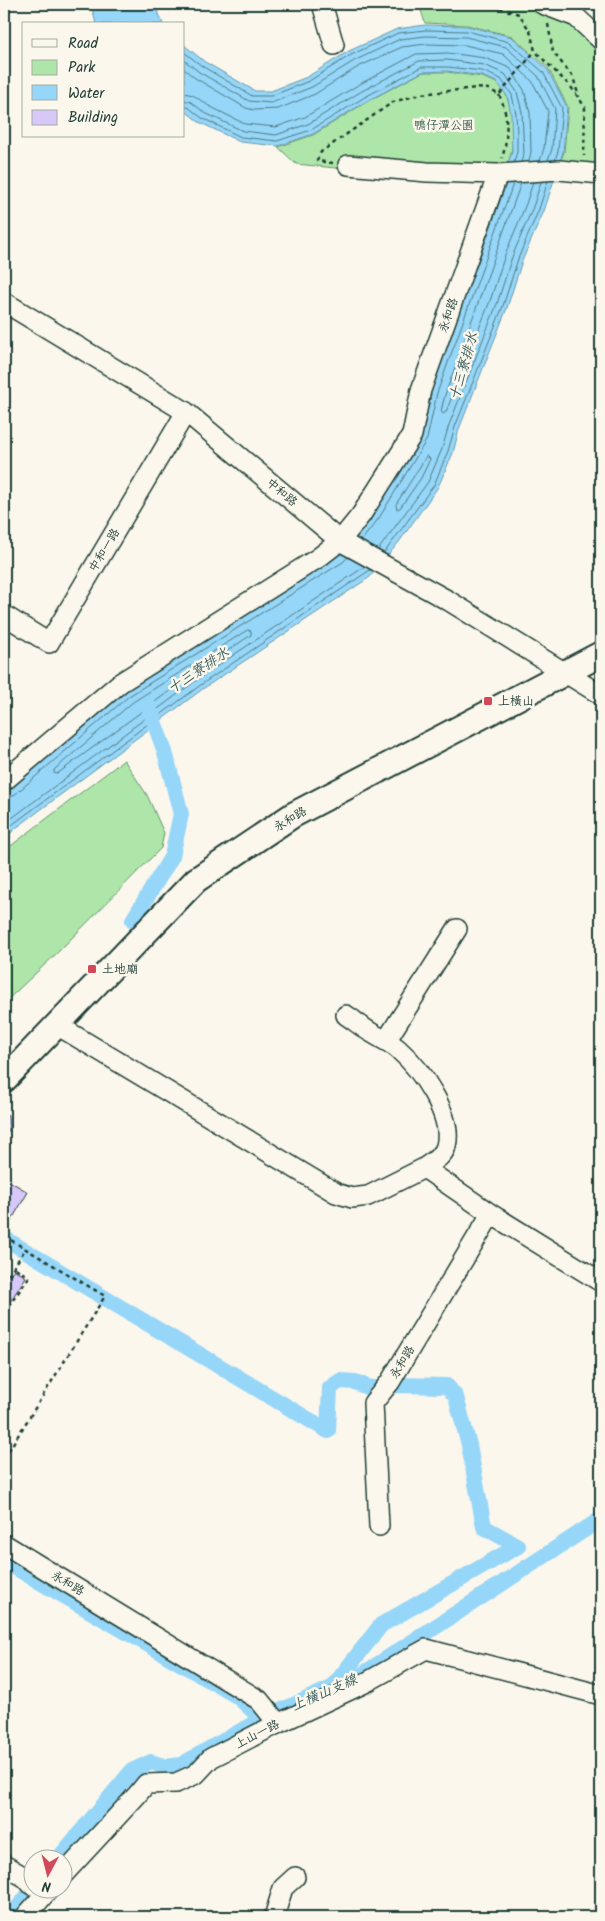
<svg xmlns="http://www.w3.org/2000/svg" width="605" height="1921" font-family="Kalam,'LXGW WenKai TC',sans-serif">
	<style>
		.green { fill: #aee6a9; stroke: #66926e }
		.water { fill: #96d6f8; stroke: #69a }
		.lines { fill: none; stroke-linecap: round; stroke-linejoin: round }
		.shore { stroke: #4f7a82; stroke-width: 1 }
		.canal { stroke: #96d6f8; stroke-width: 16 }
		.building { fill: #d8c7f9; stroke: #1f3d34 }
		.minor-casing { stroke: #1f3d34; stroke-width: 22 }
		.major-casing { stroke: #1f3d34; stroke-width: 28 }
		.path { stroke: #1f3d34; stroke-width: 2.5; stroke-dasharray: 4 4; stroke-linecap: butt }
		.minor { stroke: #fbf7ec; stroke-width: 19 }
		.major { stroke: #fbf7ec; stroke-width: 24 }
		.poi-dot { fill: #d1495b; stroke: #fbf7ec; stroke-width: 2 }
		.labels { text-anchor: middle; stroke-width: 5; stroke-linejoin: round; paint-order: stroke }
		.park-label { font-size: 12px; fill: #3c5f4b; stroke: #fbf7ec }
		.street-label { font-size: 12px; fill: #1f3d34; stroke: #fbf7ec }
		.poi-label { font-size: 12px; fill: #1f3d34; stroke: #fbf7ec; text-anchor: start }
		.water-label { font-size: 14px; font-style: italic; fill: #375c5b; stroke: #fbf7ec }
	</style>
	<rect width="100%" height="100%" fill="#fbf7ec"/>
	<filter id="ink" filterUnits="userSpaceOnUse"><feTurbulence type="fractalNoise" baseFrequency=".02" numOctaves="2"/><feDisplacementMap in="SourceGraphic" scale="10" xChannelSelector="R" yChannelSelector="G"/><feConvolveMatrix kernelMatrix="1 2 1 2 8 2 1 2 1" color-interpolation-filters="sRGB"/></filter>
	<g filter="url(#ink)">
		<!-- green -->
		<path class="green" d="M419,4H541L601,41V173L558,169L564,152L568,107L548,68L536,57L506,95C514,114 516,146 507,165C504,172 497,178 492,184L296,164L278,147L313,135L368,101L423,72H447L482,77L497,83L500,86L529,51L512,36L467,25L425,23Z
			M124,760L147,795L164,833L161,848L54,956L4,1003V851Z"/>
		<!-- water -->
		<path class="water" d="M91,4H155L163,24H96Z
			M425,25L467,26L512,37L547,69L567,107L563,152L544,211L522,261L507,308L459,429L453,453L438,487L399,542L370,577L204,688L16,828L4,840V789L122,687L337,553L426,390L512,152L511,114L507,96L497,82L482,76L447,71L422,72L367,101L313,134L278,146L240,142L199,122L184,110V45L205,62L255,91H271L307,77L349,51L397,29Z"/>
		<g class="lines">
			<!-- shore -->
			<path class="shore" d="M184,52L202,66L252,96H271L309,81L351,55L398,33L426,30L467,31L509,42L543,72L562,108L558,151L555,160
				M184,60L199,72L249,101L271,103L312,87L354,61L400,39L426,36L466,37L506,47L538,76L555,109L552,149L548,160
				M184,69L195,78L246,108L254,110L278,109L315,94L358,67L402,47L426,44L465,45L503,54L532,81L548,111L544,148L540,161
				M184,93L193,95L209,106L245,124L276,127L305,117L358,85L416,54L448,53L485,58L510,68L524,90L530,113L531,152L529,161
				M184,100L191,102L205,113L243,131L276,135L308,124L362,91L419,61L447,60L484,65L505,74L517,92L522,112L523,134L524,153L521,162
				M184,107H188L202,118L241,137L277,141L311,130L365,97L421,67H448L482,71L501,79L512,95L516,114L517,134V152L514,162
				M521,183L445,395L441,411L443,414L446,412L490,301L505,255L526,204L533,182
				M476,268L506,184
				M427,456L430,459L421,478L400,508L397,509L396,505Z
				M361,541L379,518L427,439L437,393L513,184
				M378,550L428,482L442,449L449,425L497,304L512,257L533,207L541,182
				M384,553L434,485L448,451L455,427L503,306L518,259L539,209L548,181
				M248,630L251,631V635L194,673L57,774L54,773V770L133,702Z
				M4,799L13,796L129,696L343,562L348,557
				M4,824L198,679L364,567
				M4,833L13,824L202,684L370,570"/>
			<!-- canal -->
			<path class="canal" d="M133,920L172,856L181,814L165,752L148,705
				M4,1238L328,1431L330,1388L340,1381L355,1382L367,1387L379,1389L394,1385L447,1386L456,1397L469,1445L484,1527L518,1546L381,1625L332,1688
				M4,1561L237,1696L262,1719
				M59,1858L132,1771L151,1762L166,1767L181,1765L262,1719L363,1674L601,1519
				M10,1917L34,1888"/>
		</g>
		<!-- building -->
		<path class="building" d="M4,1111L8,1115L9,1130L4,1137Z
			M4,1178L28,1192L4,1233Z
			M14,1269L26,1277L4,1311V1283Z"/>
		<g class="lines">
			<!-- minor casing -->
			<g class="minor-casing">
				<path id="minor" d="M322,4L334,45
					M542,4L576,17L601,40
					M348,165L427,172L498,174L559,170L601,174
					M4,302L186,412L340,541L449,601L601,695
					M4,615L49,643L186,412
					M4,781L120,683L318,558L340,541L361,515L412,435L421,390L498,174
					M346,1015C355,1021 363,1028 372,1033C380,1038 391,1043 398,1049C420,1068 454,1116 446,1146C444,1156 432,1162 424,1168
					M57,1025L336,1193L352,1198L368,1196L424,1168L491,1214L601,1282
					M386,1041L457,929
					M379,1526L373,1403L390,1382L491,1214
					M4,1544L259,1700L276,1721L275,1725
					M4,1865L26,1878L32,1885
					M62,1876L137,1795L146,1784L176,1783L196,1774L211,1758L275,1725L365,1683L426,1649L601,1695
					M25,1917L50,1888
					M274,1917L283,1888L295,1877"/>
			</g>
			<!-- major casing -->
			<g class="major-casing">
				<path id="major" d="M4,1080L196,880L293,815L601,654"/>
			</g>
			<!-- path -->
			<path class="path" d="M468,4L499,8L519,14L530,31L535,51L571,87L585,107L584,156
				M548,24L553,52L573,77L579,97
				M499,95C509,113 508,140 502,158
				M333,163L317,161L321,152L393,102L421,94L476,88L489,89L499,95L535,51
				M4,1167L6,1169
				M4,1236L105,1296L4,1458
				M4,1282L26,1248
				M4,1313L29,1277L14,1267"/>
			<!-- minor -->
			<use href="#minor" class="minor"/>
			<!-- major -->
			<use href="#major" class="major"/>
		</g>
	</g>
	<!-- markers -->
	<g class="poi-dot">
		<rect x="483" y="696" width="10" height="10" rx="2.5"/>
		<rect x="87" y="964" width="10" height="10" rx="2.5"/>
	</g>
	<g class="labels">
		<!-- park labels -->
		<g class="park-label">
			<text x="444" y="129">鴨仔潭公園</text>
		</g>
		<!-- street labels -->
		<g class="street-label">
			<text transform="translate(448 315) rotate(-71)" y="4">永和路</text>
			<text transform="translate(282 492) rotate(40)" y="4">中和路</text>
			<text transform="translate(104 550) rotate(-59)" y="4">中和一路</text>
			<text transform="translate(290 819) rotate(-31)" y="4">永和路</text>
			<text transform="translate(402 1362) rotate(-59)" y="4">永和路</text>
			<text transform="translate(68 1583) rotate(31)" y="4">永和路</text>
			<text transform="translate(257 1734) rotate(-27)" y="4">上山一路</text>
		</g>
		<!-- poi labels -->
		<g class="poi-label">
			<text x="498" y="705">上橫山</text>
			<text x="102" y="973">土地廟</text>
		</g>
		<!-- water labels -->
		<g class="water-label">
			<text transform="translate(463 366) rotate(-74)" y="5">十三寮排水</text>
			<text transform="translate(198 670) rotate(-34)" y="5">十三寮排水</text>
			<text transform="translate(324 1692) rotate(-24)" y="5">上橫山支線</text>
		</g>
	</g>
	<!-- margin -->
	<rect width="605" height="1921" fill="none" stroke="#fbf7ec" stroke-width="20"/>
	<rect x="10" y="10" width="585" height="1901" fill="none" stroke="#1f3d34" stroke-width="2" filter="url(#ink)"/>
	<!-- legend -->
	<rect x="22" y="22" width="162" height="115" fill="#fbf7ec" stroke="#a3ada2"/>
	<rect x="32" y="39" width="25" height="8" fill="#fbf7ec" stroke="#a3ada2"/>
	<text x="68" y="48" font-size="15" fill="#1f3d34">Road</text>
	<rect x="32" y="60" width="25" height="15" fill="#aee6a9" stroke="#a3ada2"/>
	<text x="68" y="72" font-size="15" fill="#1f3d34">Park</text>
	<rect x="32" y="85" width="25" height="15" fill="#96d6f8" stroke="#a3ada2"/>
	<text x="68" y="98" font-size="15" fill="#1f3d34">Water</text>
	<rect x="32" y="110" width="25" height="15" fill="#d8c7f9" stroke="#a3ada2"/>
	<text x="68" y="122" font-size="15" fill="#1f3d34">Building</text>
	<!-- north arrow -->
	<g transform="translate(48 1874) rotate(187)"><circle r="24" fill="#fbf7ec" stroke="#a3ada2"/>
	<path d="M0-4L9 19L0 12L-9 19Z" fill="#d1495b"/>
	<text y="-8" font-size="14" font-weight="bold" text-anchor="middle" fill="#1f3d34">N</text>
	</g>
</svg>
